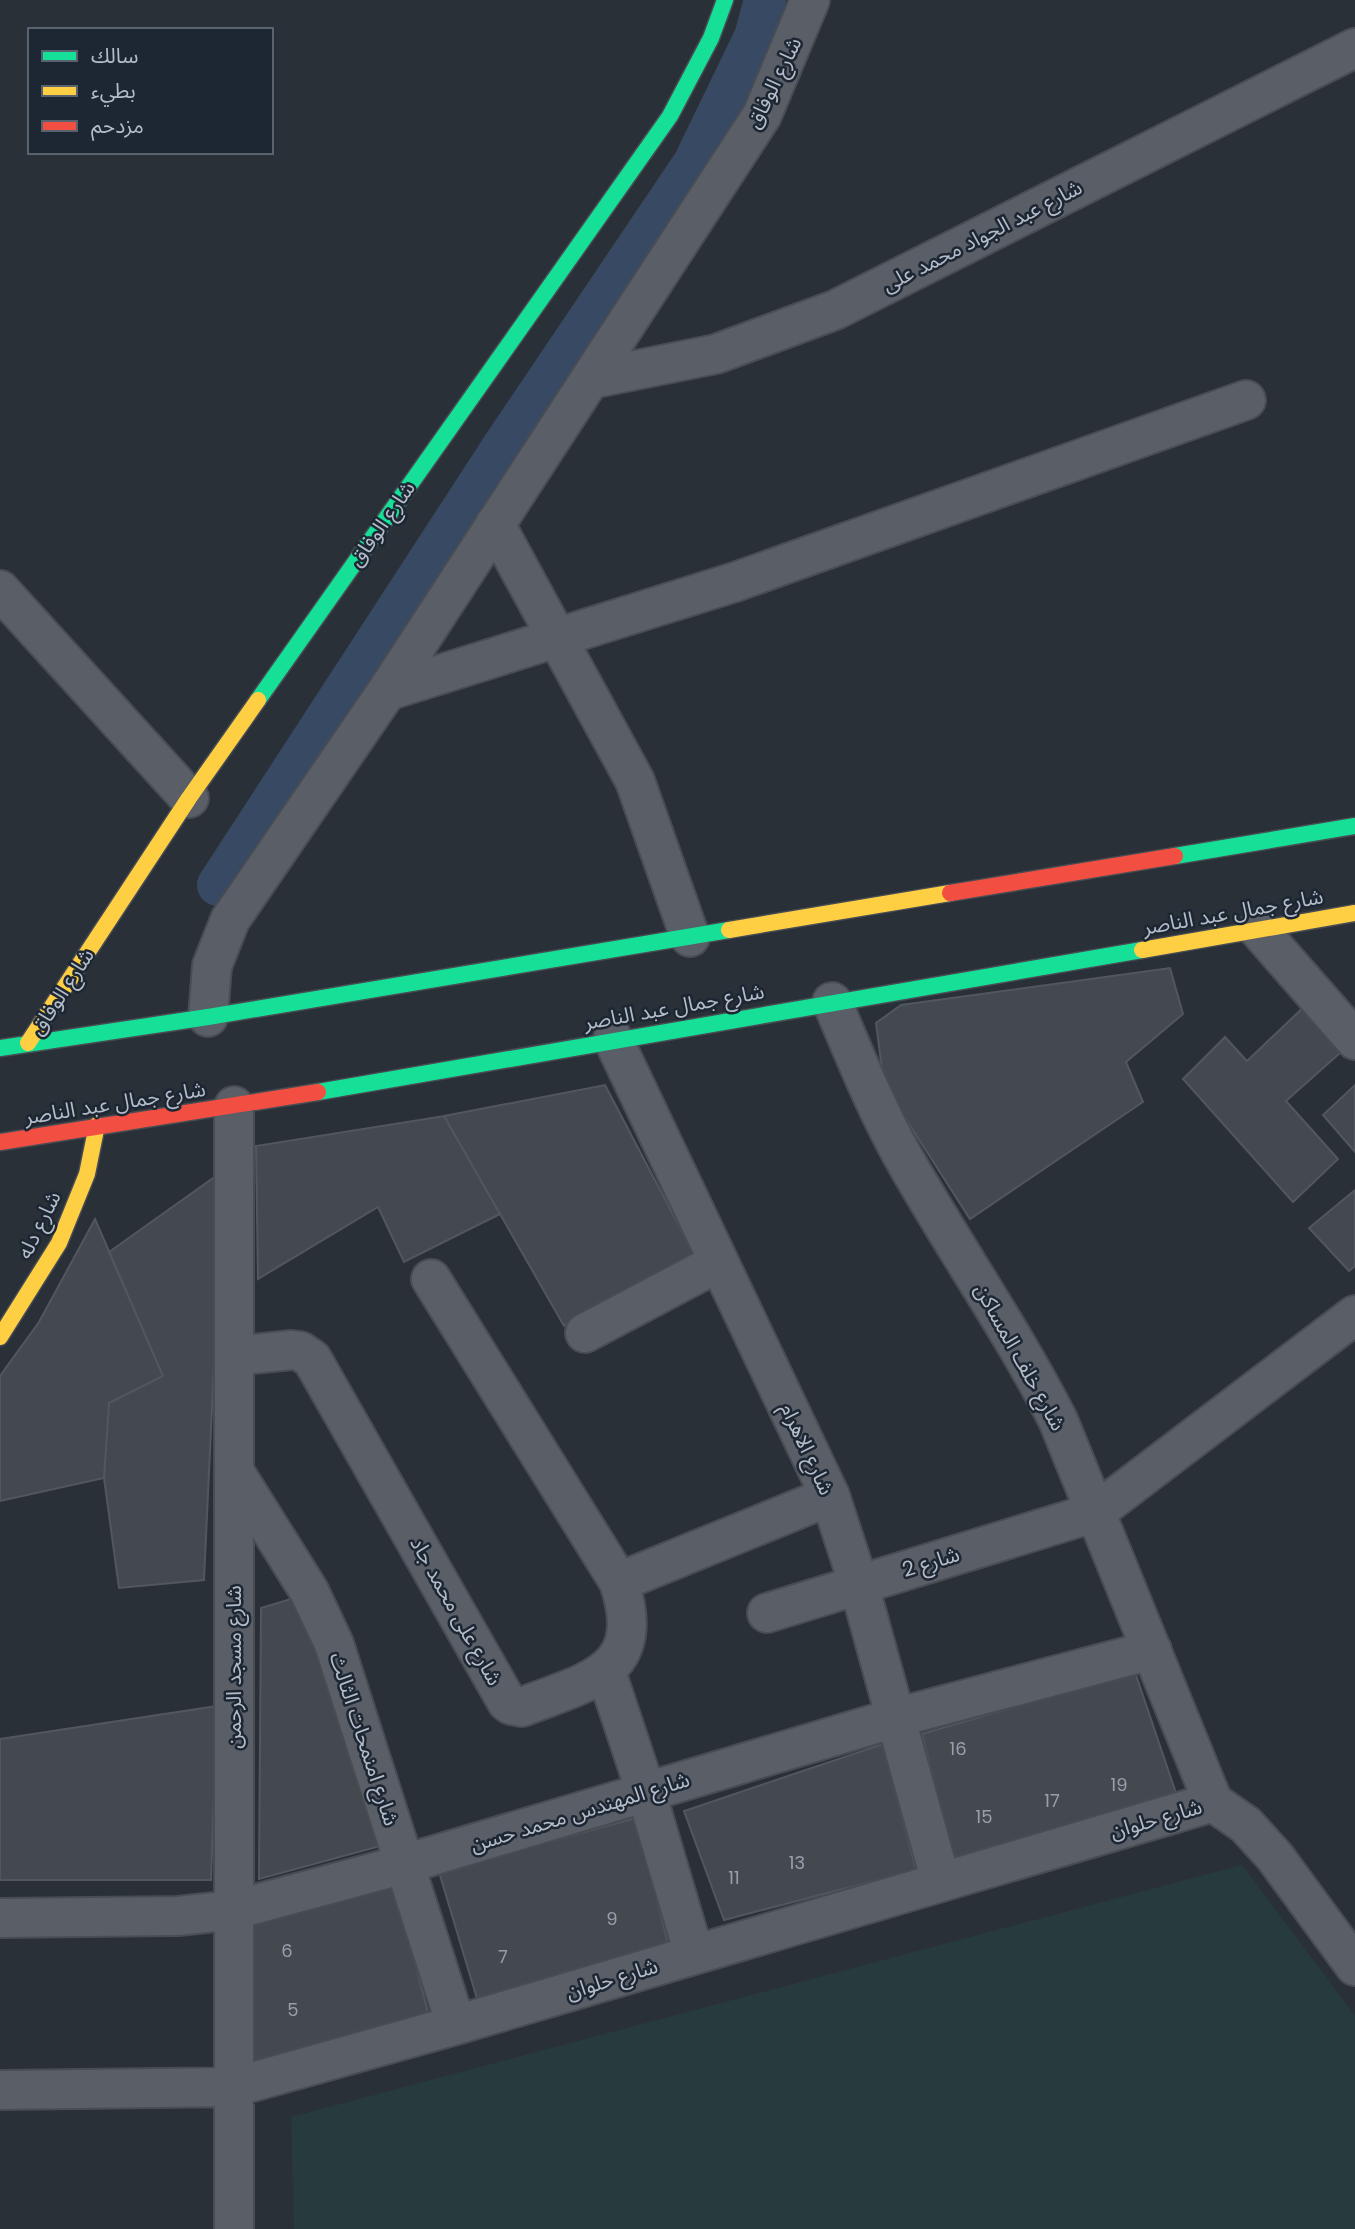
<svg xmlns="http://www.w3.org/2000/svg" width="1355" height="2229" font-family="Poppins,'Noto Sans Arabic',sans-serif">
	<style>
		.green { fill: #273a3e }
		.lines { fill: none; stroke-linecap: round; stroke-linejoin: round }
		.canal { stroke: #384963; stroke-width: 42 }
		.building { fill: #444950; stroke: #52575f; stroke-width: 2 }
		.street-casing { stroke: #484c53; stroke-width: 42 }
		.fast-casing { stroke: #484c53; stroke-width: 19 }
		.slow-casing { stroke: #484c53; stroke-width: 19 }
		.jam-casing { stroke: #484c53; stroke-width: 19 }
		.street { stroke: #5a5e66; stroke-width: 38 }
		.fast { stroke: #16e098; stroke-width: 16 }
		.slow { stroke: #ffcf43; stroke-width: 16 }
		.jam { stroke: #f24e42; stroke-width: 16 }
		.labels { text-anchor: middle; stroke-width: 5; stroke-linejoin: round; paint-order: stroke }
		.number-label { font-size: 18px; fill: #989fab }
		.street-label { font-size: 21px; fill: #b4bcc9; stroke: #1d2633 }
	</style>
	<rect width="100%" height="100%" fill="#2a3038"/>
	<!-- green -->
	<path class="green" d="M1242,1865L1355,2016V2229H294L291,2117Z"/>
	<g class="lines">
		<!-- canal -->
		<path class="canal" d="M218,885L504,445L694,163L755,37L765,0"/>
	</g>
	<!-- building -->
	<path class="building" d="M1170,968L1183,1014L1126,1062L1143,1102L970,1219L884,1085L876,1023L901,1005Z
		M1308,1003L1349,1045L1286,1101L1338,1159L1293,1202L1183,1079L1225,1037L1247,1061Z
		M605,1085L697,1260L564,1326L444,1116Z
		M1355,1085V1152L1323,1115Z
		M444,1116L500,1214L404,1262L378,1207L258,1279L256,1146Z
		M223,1171L204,1580L119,1588L104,1478L109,1403L163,1376L109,1252Z
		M1355,1190V1266L1349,1271L1309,1228Z
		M95,1219L163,1376L109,1403L104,1478L0,1501V1376L39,1322Z
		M301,1596L380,1846L259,1879L261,1608Z
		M1135,1672L1178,1799L954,1863L922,1734Z
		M217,1706L211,1880H0V1739Z
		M883,1744L916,1870L724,1920L684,1811Z
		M636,1818L670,1951L478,2002L439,1872Z
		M393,1879L429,2016L247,2068L245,1919Z"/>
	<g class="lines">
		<!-- street casing -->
		<g class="street-casing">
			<path id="street" d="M591,379L716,354L835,310L1355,48
				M495,524L635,781L690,937
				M0,590L189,798
				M387,691L735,582L1246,400
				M1258,929L1355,1040
				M832,1002C854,1053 874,1104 901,1153C951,1243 1011,1328 1058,1420L1213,1802
				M208,1017L212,966L230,920L387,691L762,115L810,0
				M613,1039L830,1496L859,1585L941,1882
				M234,1106V2229
				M585,1333L719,1262
				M234,1356L292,1350L300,1351L312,1359L507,1702L511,1705L522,1707C589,1681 649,1672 619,1582L431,1279
				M234,1471L309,1591L334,1644L456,2025
				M619,1582L830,1496
				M767,1613L1096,1512L1355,1315
				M606,1672L646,1792L694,1954
				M1213,1802L1246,1825L1275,1857L1355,1966
				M0,1918L178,1916L234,1910L405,1864L895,1718L1152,1650
				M0,2090L234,2087L456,2025L1213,1802"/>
		</g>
		<!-- fast casing -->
		<g class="fast-casing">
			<path id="fast" d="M258,700L670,116L711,38L725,0
				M1175,856L1355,826
				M0,1048L208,1017L729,930
				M318,1092L1142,950"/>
		</g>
		<!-- slow casing -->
		<g class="slow-casing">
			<path id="slow" d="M729,930L950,893
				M1142,950L1355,913
				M28,1043L189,798L258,700
				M0,1337L59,1243L87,1174L97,1125"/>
		</g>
		<!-- jam casing -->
		<g class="jam-casing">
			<path id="jam" d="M950,893L1175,856
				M0,1142L318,1092"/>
		</g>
		<!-- street -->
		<use href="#street" class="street"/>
		<!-- fast -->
		<use href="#fast" class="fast"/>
		<!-- slow -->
		<use href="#slow" class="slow"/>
		<!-- jam -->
		<use href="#jam" class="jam"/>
	</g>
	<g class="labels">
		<!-- number labels -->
		<g class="number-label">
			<text x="958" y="1755">16</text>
			<text x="1119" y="1791">19</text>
			<text x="1052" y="1807">17</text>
			<text x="984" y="1823">15</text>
			<text x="797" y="1869">13</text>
			<text x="734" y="1884">11</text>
			<text x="612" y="1925">9</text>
			<text x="287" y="1957">6</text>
			<text x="503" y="1963">7</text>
			<text x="293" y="2016">5</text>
		</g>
		<!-- street labels -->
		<g class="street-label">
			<text transform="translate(774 83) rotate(-64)" y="7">شارع الوفاق</text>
			<text transform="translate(982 236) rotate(-27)" y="7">شارع عبد الجواد محمد على</text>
			<text transform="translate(382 524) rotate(-55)" y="7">شارع الوفاق</text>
			<text transform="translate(1233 912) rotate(-10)" y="7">شارع جمال عبد الناصر</text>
			<text transform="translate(62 992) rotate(-57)" y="7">شارع الوفاق</text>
			<text transform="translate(674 1007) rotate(-10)" y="7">شارع جمال عبد الناصر</text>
			<text transform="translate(115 1103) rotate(-9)" y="7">شارع جمال عبد الناصر</text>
			<text transform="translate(39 1225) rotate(-64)" y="7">شارع دله</text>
			<text transform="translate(1020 1357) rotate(61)" y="7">شارع خلف المساكن</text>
			<text transform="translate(807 1449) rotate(65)" y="7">شارع الاهرام</text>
			<text transform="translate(931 1562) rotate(-17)" y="7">شارع 2</text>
			<text transform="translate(456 1611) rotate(61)" y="7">شارع على محمد جاد</text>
			<text transform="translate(234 1667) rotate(-90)" y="7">شارع مسجد الرحمن</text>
			<text transform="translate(364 1739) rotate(72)" y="7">شارع امنمحات الثالث</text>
			<text transform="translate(580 1812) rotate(-17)" y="7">شارع المهندس محمد حسن</text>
			<text transform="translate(1156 1819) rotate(-16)" y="7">شارع حلوان</text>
			<text transform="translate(612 1979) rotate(-17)" y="7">شارع حلوان</text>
		</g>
	</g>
	<!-- legend -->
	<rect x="28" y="28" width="245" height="126" fill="#1d2633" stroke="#59626f" stroke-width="2"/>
	<rect x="42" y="51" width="35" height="10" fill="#16e098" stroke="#59626f" stroke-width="2"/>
	<text x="91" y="63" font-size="21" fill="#b4bcc9">سالك</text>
	<rect x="42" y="86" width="35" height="10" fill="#ffcf43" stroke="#59626f" stroke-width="2"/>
	<text x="91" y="98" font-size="21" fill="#b4bcc9">بطيء</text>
	<rect x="42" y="121" width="35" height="10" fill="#f24e42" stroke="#59626f" stroke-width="2"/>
	<text x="91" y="133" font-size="21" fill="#b4bcc9">مزدحم</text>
</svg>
